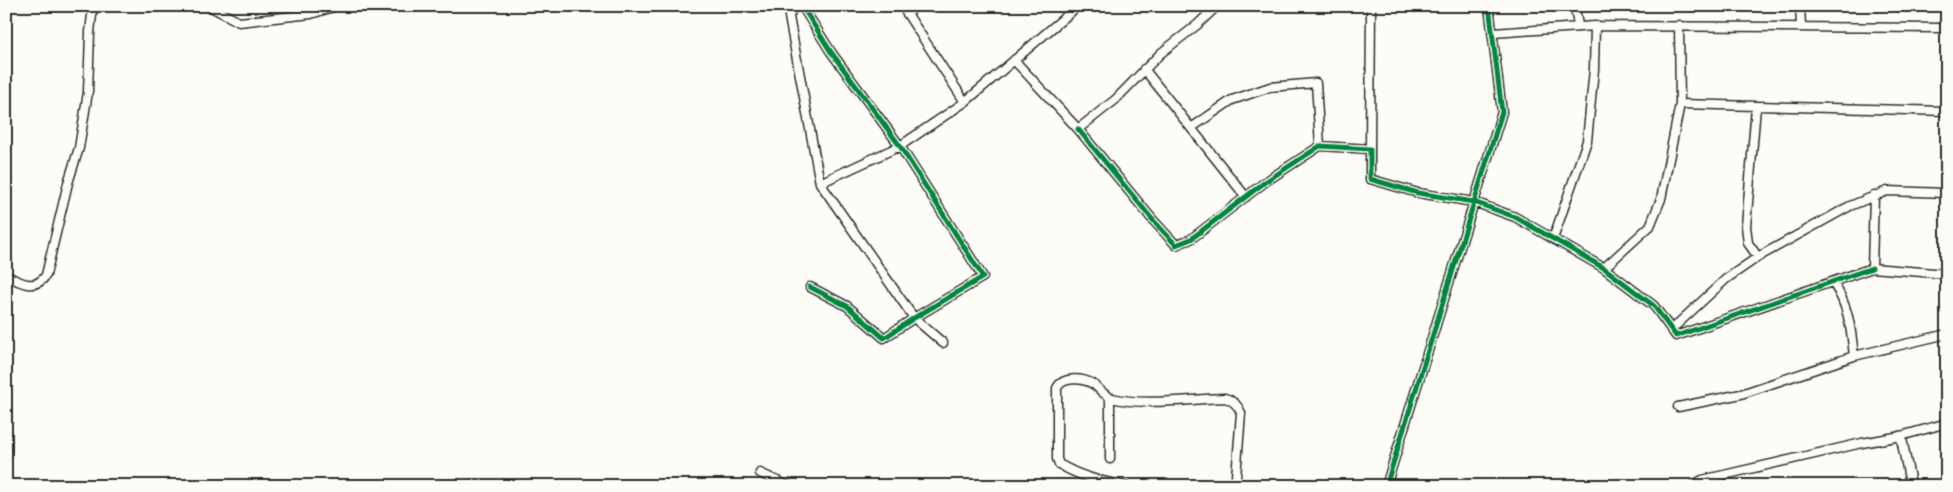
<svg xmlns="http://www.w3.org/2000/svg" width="1953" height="492" font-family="'Playpen Sans',sans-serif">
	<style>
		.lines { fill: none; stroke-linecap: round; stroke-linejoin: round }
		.minor-casing { stroke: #2b2b2b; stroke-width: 11 }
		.tertiary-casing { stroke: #2b2b2b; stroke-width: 12 }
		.minor { stroke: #fdfcf7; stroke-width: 8 }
		.tertiary { stroke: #fdfcf7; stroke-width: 9 }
		.cycleway-casing { stroke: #fdfcf7; stroke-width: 8 }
		.cycleway { stroke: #00873e; stroke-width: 5 }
	</style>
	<rect width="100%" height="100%" fill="#fdfcf7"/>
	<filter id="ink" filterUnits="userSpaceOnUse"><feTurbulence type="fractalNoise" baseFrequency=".02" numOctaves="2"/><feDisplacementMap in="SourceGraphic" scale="10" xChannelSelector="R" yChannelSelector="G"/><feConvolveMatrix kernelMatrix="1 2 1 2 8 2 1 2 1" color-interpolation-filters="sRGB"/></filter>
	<g filter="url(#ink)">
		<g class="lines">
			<!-- minor casing -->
			<g class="minor-casing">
				<path id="minor" d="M209,6L239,22L311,14L336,6
					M793,6L789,17L820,183L914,318L943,343
					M802,6L831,52L900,146L983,277L914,318L884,338L847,306L810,287
					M902,6L965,102L1078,6
					M1575,6L1578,26
					M1800,6L1801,26
					M907,14L915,6
					M1493,33L1595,26L1947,28
					M1014,60L1078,129L1115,100L1161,53L1197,25L1217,6
					M1144,69L1246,197
					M1680,104L1947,111
					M1756,107L1746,226L1748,243L1758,257
					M1191,128L1232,100L1270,87L1316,83L1320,146
					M1078,129L1152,219L1176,245L1191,239L1265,182L1320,146L1370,149V179L1418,193L1474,202L1515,217L1604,268L1654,306L1676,336L1872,268
					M1370,149L1371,6
					M820,183L900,146L965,102
					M1874,195L1872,268L1947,274
					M1553,239L1587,141L1594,69L1595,26
					M1604,268L1650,226L1661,199L1680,104L1679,25
					M6,275C20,283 36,291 46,275L68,183L79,148L88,92L90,32L93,6
					M1671,330L1726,279L1758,257L1850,206L1887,191L1947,193
					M1854,356L1947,334
					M1110,398V459
					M1678,407L1741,394L1854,356C1851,329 1849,306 1833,283
					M760,473L788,486
					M1125,486C1101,481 1080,477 1059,464L1057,459V388C1063,376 1083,378 1093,384C1099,388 1104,396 1112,398C1143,406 1191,399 1225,398C1233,400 1238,405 1241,413L1236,477L1234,486
					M1386,486L1502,112L1489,6
					M1692,486L1702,480L1862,443L1901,436L1947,423"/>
			</g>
			<!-- tertiary casing -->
			<g class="tertiary-casing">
				<path id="tertiary" d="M1901,436L1911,486"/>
			</g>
			<!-- minor -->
			<use href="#minor" class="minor"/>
			<!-- tertiary -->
			<use href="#tertiary" class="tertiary"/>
			<!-- cycleway casing -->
			<g class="cycleway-casing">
				<path id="cycleway" d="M802,6L831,52L900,146L983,277L914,318L884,338L847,306L810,287
					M1078,129L1152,219L1176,245L1191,239L1265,182L1320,146L1370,149V179L1418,193L1474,202L1515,217L1604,268L1654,306L1676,336L1872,268
					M1386,486L1502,112L1489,6"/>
			</g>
			<!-- cycleway -->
			<use href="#cycleway" class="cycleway"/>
		</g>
	</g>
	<!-- margin -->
	<rect width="1953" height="492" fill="none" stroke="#fdfcf7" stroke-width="25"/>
	<rect x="12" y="12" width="1928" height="467" fill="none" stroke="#2b2b2b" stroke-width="2" filter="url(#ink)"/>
</svg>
